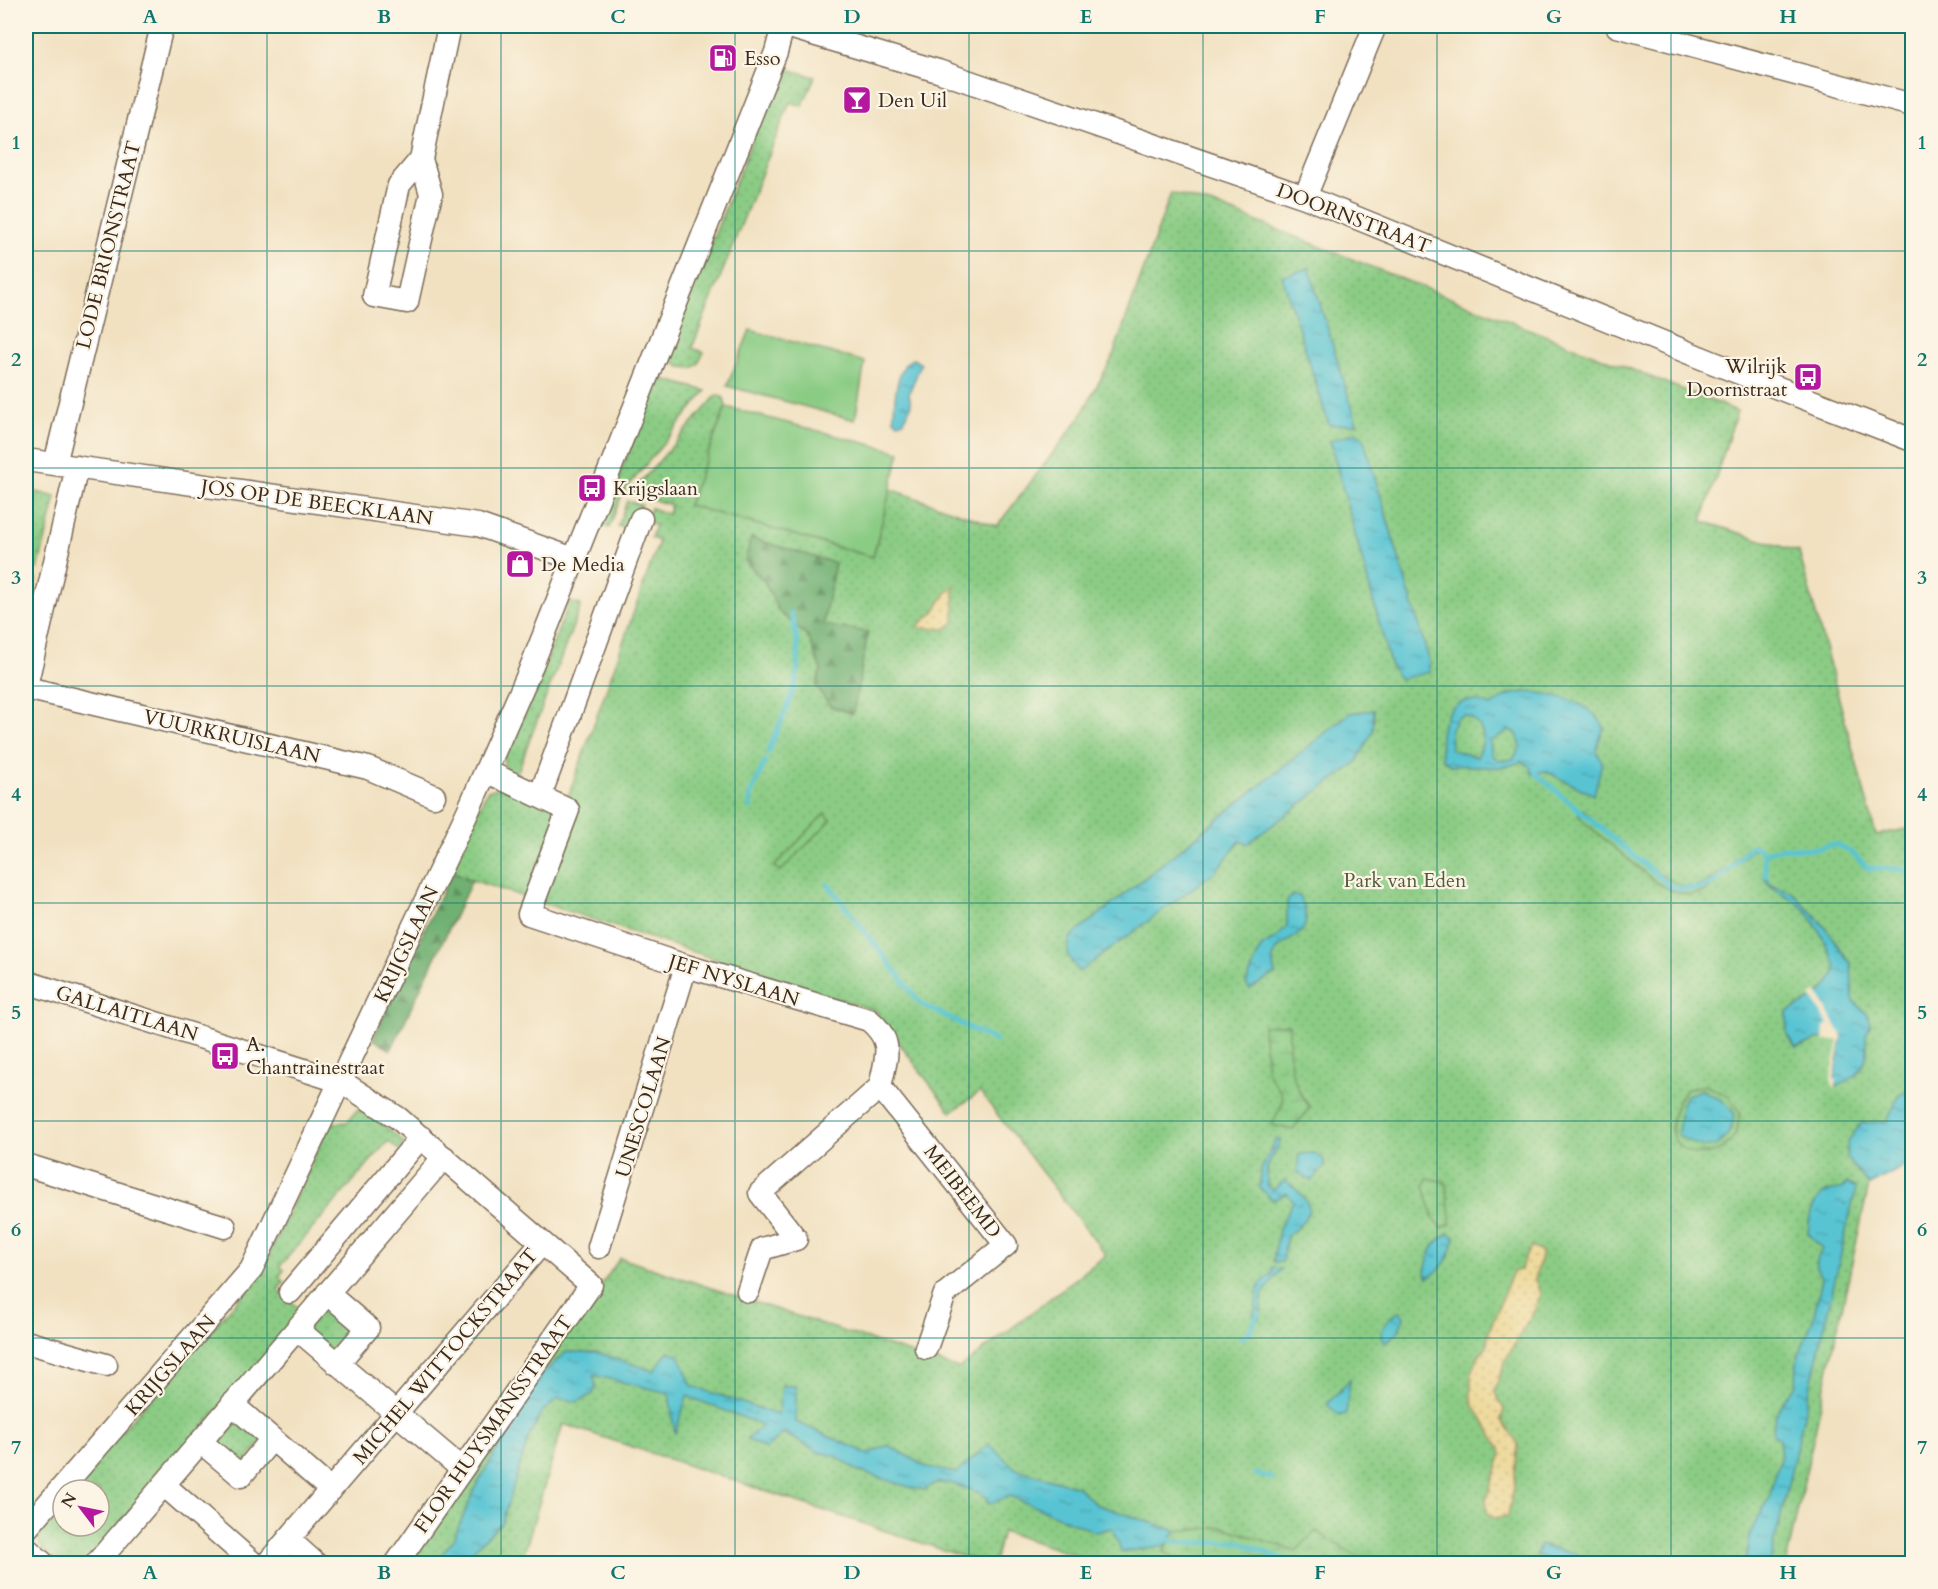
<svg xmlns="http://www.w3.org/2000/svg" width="1938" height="1589" font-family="Cardo,serif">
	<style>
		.grass { fill: url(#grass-dots); stroke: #637b52; stroke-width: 1.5 }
		.forest { fill: url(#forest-firs); stroke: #566d48; stroke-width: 1.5 }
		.wetland { fill: url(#wetland-marsh); stroke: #637b52; stroke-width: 1.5 }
		.sand { fill: url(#sand-dots); stroke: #94825e; stroke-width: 1.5 }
		.garden { fill: #8bcc85; stroke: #637b52; stroke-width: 1.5 }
		.water { fill: url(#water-ripples); stroke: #4a7778; stroke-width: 1.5; fill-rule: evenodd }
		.pier { fill: #f1e1c1 }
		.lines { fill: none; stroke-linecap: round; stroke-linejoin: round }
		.stream { stroke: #58c4d3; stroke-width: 5 }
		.minor-casing { stroke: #7b6a57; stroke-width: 25 }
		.minor { stroke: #fff; stroke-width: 22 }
		.grid { fill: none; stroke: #0f766e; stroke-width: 1.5; stroke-opacity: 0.55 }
		.labels { text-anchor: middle; stroke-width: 4.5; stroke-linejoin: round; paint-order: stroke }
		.poi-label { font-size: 20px; fill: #3b2a1e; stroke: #fcf5e5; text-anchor: start }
		.street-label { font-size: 20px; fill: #3b2a1e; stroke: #fcf5e5 }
		.park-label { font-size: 20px; fill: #535b3d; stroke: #fcf5e5 }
		.neatline { fill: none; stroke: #0f766e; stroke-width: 2 }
		.grid-label { font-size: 20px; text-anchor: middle; font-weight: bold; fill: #0f766e }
	</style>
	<defs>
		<pattern id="grass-dots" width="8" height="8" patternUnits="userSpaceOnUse" patternTransform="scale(1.5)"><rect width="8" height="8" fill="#8bcc85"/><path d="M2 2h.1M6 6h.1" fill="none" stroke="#79af72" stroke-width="1.8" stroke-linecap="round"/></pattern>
		<pattern id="forest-firs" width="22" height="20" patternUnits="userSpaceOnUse" patternTransform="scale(1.5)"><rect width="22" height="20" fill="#70b072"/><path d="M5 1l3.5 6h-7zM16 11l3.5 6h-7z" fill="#5d8f5d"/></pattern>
		<pattern id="wetland-marsh" width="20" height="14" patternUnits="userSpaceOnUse" patternTransform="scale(1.5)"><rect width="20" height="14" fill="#8bcc85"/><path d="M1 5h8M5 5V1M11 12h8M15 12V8" fill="none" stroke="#79af72"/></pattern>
		<pattern id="sand-dots" width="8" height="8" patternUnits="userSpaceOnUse" patternTransform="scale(1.5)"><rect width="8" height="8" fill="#eeda9e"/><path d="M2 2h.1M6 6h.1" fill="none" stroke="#cdbb88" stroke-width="1.8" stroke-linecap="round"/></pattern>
		<pattern id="water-ripples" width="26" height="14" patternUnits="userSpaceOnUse" patternTransform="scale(1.5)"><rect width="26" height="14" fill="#58c4d3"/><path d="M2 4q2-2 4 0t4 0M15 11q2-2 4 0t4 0" fill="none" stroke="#4a9fab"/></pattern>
	</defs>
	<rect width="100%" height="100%" fill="#fcf5e5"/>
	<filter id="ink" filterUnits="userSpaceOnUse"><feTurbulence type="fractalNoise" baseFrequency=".0167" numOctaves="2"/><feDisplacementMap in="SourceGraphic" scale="12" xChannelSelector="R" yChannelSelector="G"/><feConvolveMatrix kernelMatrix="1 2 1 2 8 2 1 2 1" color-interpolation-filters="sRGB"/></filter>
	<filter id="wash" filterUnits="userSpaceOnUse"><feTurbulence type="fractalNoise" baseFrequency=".008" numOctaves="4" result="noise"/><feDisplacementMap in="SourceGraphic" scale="24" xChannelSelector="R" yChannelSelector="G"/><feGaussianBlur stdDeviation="1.35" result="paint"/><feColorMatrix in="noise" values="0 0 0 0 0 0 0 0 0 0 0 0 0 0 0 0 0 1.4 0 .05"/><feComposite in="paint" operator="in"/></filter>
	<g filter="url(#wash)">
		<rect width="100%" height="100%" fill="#f1e1c1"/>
		<!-- grass -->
		<path class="grass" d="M781,67L815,77L802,106L790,102L692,348L704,352L698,364L693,368L680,367L669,357V350Z
			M1171,193L1220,207L1737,411L1702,521L1799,552L1876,835L1912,828V1162L1869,1185L1786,1563L1102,1564L1002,1531L994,1563H982L563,1424L521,1563L407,1564L620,1258L959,1369L1106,1255L980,1092L951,1112L875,1011L472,880L452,871L487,791L501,787L567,800L659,541L651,538L655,525L646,521L651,508L668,514L671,505L631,493L717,395L724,398L726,407L688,505L873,557L890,489L997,526L1079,419L1112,358Z
			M663,379L706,391L622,494L609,528L600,524L654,388Z
			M37,492L56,497L38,569L26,566V539Z
			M627,501L641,505L630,531L618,526Z
			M26,576L36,579L26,622Z
			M569,602L581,605L516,776L507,771L503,759L534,694Z
			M358,1109L376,1119L405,1143L399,1150L388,1141L280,1266L284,1270L279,1277L284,1282L278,1290L303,1312L86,1563H59L40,1546L37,1532L63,1497V1526H99V1490H69L259,1276L330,1123L347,1122Z
			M328,1301L360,1329L336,1357L303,1329Z
			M232,1412L264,1439L240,1468L208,1440Z"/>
		<!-- forest -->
		<path class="forest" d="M751,538L835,563L823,625L868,632L853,714L830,706L816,686L821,670L808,636L779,612L764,581L745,561Z
			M452,871L472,880L391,1050L373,1039Z"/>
		<!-- wetland -->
		<path class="wetland" d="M1583,809C1601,828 1667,888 1690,887C1705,887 1714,877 1725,868L1730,872L1703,892L1690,895L1673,891L1657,883L1585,823L1578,815Z
			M1754,845L1765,851L1761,853L1757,849L1751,850L1736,865L1733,861L1749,846Z
			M1289,1024C1289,1055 1288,1082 1310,1107L1293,1130L1272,1125L1283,1102L1281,1093L1267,1071L1263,1026Z
			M1705,1085L1728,1096L1740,1112C1739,1119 1738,1129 1735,1135C1712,1173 1642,1153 1685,1090Z
			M1427,1178L1446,1182L1451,1224L1442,1228L1433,1217L1424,1186Z
			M1223,1527L1296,1551L1316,1531L1367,1563H1273L1254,1555L1248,1563H1188L1163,1552L1176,1531Z"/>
		<!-- sand -->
		<path class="sand" d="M954,586V622L945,629L920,628L918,626L934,612L945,594Z
			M1531,1247L1542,1252L1535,1279L1540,1294L1535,1309L1507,1357L1494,1391L1504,1409L1501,1419L1518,1444L1514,1487L1508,1516L1494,1518L1488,1515L1486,1499L1501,1457L1500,1448L1471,1401V1376L1477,1358L1487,1346L1488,1334L1513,1271L1521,1270L1523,1261Z"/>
		<!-- garden -->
		<path class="garden" d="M750,330L865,362L855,420L727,386Z
			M726,407L900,452L873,557L688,505Z
			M825,813L831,820L781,871L774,867Z"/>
		<!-- water -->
		<path class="water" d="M1309,268L1357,424L1329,425L1282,276Z
			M913,359L921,364L909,393L911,406L904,421L898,423L894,419C894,403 896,364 913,359Z
			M1356,432L1363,437L1428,656L1430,672L1400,679L1391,667L1330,441Z
			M1525,692C1552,693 1591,701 1604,727L1596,749L1602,762L1594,795L1545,771L1532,774L1530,767L1522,761C1495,774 1479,763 1452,766L1442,759C1436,724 1449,687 1491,706L1508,695ZM1464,715C1485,723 1487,738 1477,757L1451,750L1450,731L1457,718ZM1509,730L1517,734L1521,746L1513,759L1501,761L1492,755L1490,742Z
			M1374,710L1373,731L1356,763L1247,844L1240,841L1216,871L1079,972L1067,954L1070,938L1350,713Z
			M1766,876L1772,885L1792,892L1825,927L1851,964L1853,1000L1867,1014L1871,1024C1862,1038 1868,1038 1867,1052C1866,1070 1851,1081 1836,1087V1081L1834,1080L1842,1036L1822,1038L1796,1048L1787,1035V1012C1808,1002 1831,992 1836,967C1827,947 1817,920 1800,905C1788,894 1771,892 1763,877Z
			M1293,895L1300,896C1321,946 1279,931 1273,959C1272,963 1274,970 1275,974L1250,989L1246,984L1261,947L1276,938L1287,926V901Z
			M1702,1090L1723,1101L1735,1114C1727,1151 1708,1155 1678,1135L1681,1107L1686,1095Z
			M1912,1090V1162L1869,1185L1846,1157L1848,1142L1861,1123L1887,1122L1899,1095Z
			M1276,1139L1281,1140L1267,1168V1186L1273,1190L1285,1180C1315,1204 1317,1212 1287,1236L1282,1262L1273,1261L1279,1229L1293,1201L1287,1193L1273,1200L1260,1188V1172Z
			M1314,1153L1323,1159L1325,1166L1311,1181L1297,1172L1299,1154Z
			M1847,1183L1856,1188L1770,1563H1741L1746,1559L1751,1531L1769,1498L1781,1455L1779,1439L1773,1434C1773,1411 1782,1402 1796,1385L1797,1360L1813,1319L1822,1279C1814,1268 1816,1260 1822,1249L1808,1233C1810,1209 1814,1190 1841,1189Z
			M1448,1233L1455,1237C1451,1256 1444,1268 1428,1278L1425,1273C1428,1255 1432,1243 1448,1233Z
			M1272,1267L1281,1269L1262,1295L1260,1320L1253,1316C1262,1295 1248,1292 1272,1273Z
			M1401,1312L1404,1318L1398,1332L1385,1343L1381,1332C1386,1323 1390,1314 1401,1312Z
			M668,1351L679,1355L692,1386L778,1415L782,1385L796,1387V1422L869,1454L888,1445L928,1468L956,1473L989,1444L1016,1469L1078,1487L1095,1504L1176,1531L1167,1545L1122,1552L1112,1528L1095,1532L1010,1496L989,1504L983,1494L950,1483H935L925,1490L912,1488L858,1471L836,1456L818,1452L783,1433L766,1449L747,1439L762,1425L687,1396L675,1434L669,1393L593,1375L596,1386L593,1394L577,1402L559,1398L541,1413L529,1437L502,1522L460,1563L433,1564L452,1542L476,1486L540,1376L566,1352H596L654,1371Z
			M1350,1380L1346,1414L1339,1416L1327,1404Z
			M1540,1545L1598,1560L1605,1563H1559L1536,1555Z"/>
		<!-- pier -->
		<path class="pier" d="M1817,992L1842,1036L1834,1079L1837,1080L1835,1090L1831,1079L1839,1040L1823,1041L1824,1027L1828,1024L1811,996Z"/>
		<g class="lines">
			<!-- stream -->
			<path class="stream" d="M768,753C790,694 809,678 791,613
				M1536,774L1670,886C1712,898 1724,873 1751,846L1759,848L1763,853L1766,876
				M750,808V796L765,761
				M1763,853L1782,848L1813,849L1835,844L1850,851L1868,868L1900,869L1912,873
				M828,884L921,1004L996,1041
				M1241,1338L1248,1334L1259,1313
				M1256,1474L1272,1478
				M1166,1539L1178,1543L1240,1542L1295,1564"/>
		</g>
	</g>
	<g filter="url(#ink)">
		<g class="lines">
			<!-- minor casing -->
			<g class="minor-casing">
				<path id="minor" d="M786,26L938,71L1305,197L1714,363L1912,440
					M1617,26L1912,105
					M421,159L399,185L374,296L407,302L431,194L421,159L449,26
					M1305,197L1375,26
					M26,460L478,525L574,559
					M55,464L162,26
					M26,686L77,467
					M26,688L368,768L434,796
					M486,771L568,810L529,914L686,966L869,1020C895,1042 886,1057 880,1087
					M540,796L641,519
					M26,982L342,1082L398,1118L591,1285L396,1564
					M880,1087L1006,1245L945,1294L926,1348
					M26,1165L225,1227
					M599,1247L686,966
					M748,1291L762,1249L796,1239L760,1193L880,1087
					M290,1292L421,1137
					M327,1293L368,1328L337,1364
					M297,1329L462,1469
					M26,1342L106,1365
					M232,1404L331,1490
					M201,1442L241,1476L272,1439
					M164,1485L254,1564
					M26,1529L251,1270L468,811L528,675L776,52L783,26
					M288,1539L316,1564
					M26,1548L44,1564
					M96,1564L444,1157
					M267,1564L542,1243"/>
			</g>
			<!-- minor -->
			<use href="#minor" class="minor"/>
		</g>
	</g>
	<!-- grid -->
	<path class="grid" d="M267,26V1564M501,26V1564M735,26V1564M969,26V1564M1203,26V1564M1437,26V1564M1671,26V1564M26,251H1912M26,468H1912M26,686H1912M26,903H1912M26,1121H1912M26,1338H1912"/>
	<!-- icons -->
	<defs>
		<g id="fuel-square" transform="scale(1.5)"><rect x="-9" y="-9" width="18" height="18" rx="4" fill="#b5179e" stroke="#fcf5e5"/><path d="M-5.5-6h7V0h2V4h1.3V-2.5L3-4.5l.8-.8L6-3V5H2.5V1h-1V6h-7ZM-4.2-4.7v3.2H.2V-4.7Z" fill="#fff"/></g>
		<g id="bar-square" transform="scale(1.5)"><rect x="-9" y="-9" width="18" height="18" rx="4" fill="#b5179e" stroke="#fcf5e5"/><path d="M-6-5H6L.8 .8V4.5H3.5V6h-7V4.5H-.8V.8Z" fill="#fff"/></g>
		<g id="bus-square" transform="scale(1.5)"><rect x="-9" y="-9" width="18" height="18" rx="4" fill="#b5179e" stroke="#fcf5e5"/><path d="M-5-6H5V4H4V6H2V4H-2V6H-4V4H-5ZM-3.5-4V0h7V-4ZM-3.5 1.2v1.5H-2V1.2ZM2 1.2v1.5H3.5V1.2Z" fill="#fff"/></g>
		<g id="shop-square" transform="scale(1.5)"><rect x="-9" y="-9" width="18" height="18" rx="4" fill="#b5179e" stroke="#fcf5e5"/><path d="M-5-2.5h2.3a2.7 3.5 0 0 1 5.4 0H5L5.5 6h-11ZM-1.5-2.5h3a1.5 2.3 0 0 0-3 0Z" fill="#fff"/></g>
	</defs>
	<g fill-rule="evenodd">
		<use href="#fuel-square" x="723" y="58"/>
		<use href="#bar-square" x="857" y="100"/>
		<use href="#bus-square" x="1808" y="377"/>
		<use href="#bus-square" x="592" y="488"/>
		<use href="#shop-square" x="520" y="564"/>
		<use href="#bus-square" x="225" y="1056"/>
	</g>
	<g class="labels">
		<!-- poi labels -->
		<g class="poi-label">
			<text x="744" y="65">Esso</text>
			<text x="878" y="107">Den Uil</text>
			<text x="1787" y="373" text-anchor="end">Wilrijk<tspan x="1787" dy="23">Doornstraat</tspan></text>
			<text x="613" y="495">Krijgslaan</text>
			<text x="541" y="571">De Media</text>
			<text x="246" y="1051">A.<tspan x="246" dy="23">Chantrainestraat</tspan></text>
		</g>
		<!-- street labels -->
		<g class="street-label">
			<text transform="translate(1354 218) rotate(21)" y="7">DOORNSTRAAT</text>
			<text transform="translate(108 245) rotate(-76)" y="7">LODE BRIONSTRAAT</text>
			<text transform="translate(317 502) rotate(8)" y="7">JOS OP DE BEECKLAAN</text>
			<text transform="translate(232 736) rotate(13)" y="7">VUURKRUISLAAN</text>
			<text transform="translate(406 944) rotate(-65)" y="7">KRIJGSLAAN</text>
			<text transform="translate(734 980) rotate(17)" y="7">JEF NYSLAAN</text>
			<text transform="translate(127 1013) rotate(17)" y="7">GALLAITLAAN</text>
			<text transform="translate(643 1107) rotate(-73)" y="7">UNESCOLAAN</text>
			<text transform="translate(963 1191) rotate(52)" y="7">MEIBEEMD</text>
			<text transform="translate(445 1356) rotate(-50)" y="7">MICHEL WITTOCKSTRAAT</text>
			<text transform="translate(170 1365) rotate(-49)" y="7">KRIJGSLAAN</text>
			<text transform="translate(493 1424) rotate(-55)" y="7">FLOR HUYSMANSSTRAAT</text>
		</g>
		<!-- park labels -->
		<g class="park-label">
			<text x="1405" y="887">Park van Eden</text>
		</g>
	</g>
	<!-- margin -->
	<rect width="1938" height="1589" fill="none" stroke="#fcf5e5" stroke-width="66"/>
	<!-- north arrow -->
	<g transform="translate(81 1508) rotate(302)"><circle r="28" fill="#fcf5e5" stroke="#afa495" stroke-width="1.5"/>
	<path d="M0-4.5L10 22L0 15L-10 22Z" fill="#b5179e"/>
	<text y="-9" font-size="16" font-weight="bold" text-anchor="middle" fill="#3b2a1e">N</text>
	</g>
	<rect x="33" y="33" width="1872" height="1523" class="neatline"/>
	<g class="grid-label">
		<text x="150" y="23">A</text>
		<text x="384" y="23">B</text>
		<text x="618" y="23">C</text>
		<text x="852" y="23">D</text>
		<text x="1086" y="23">E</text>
		<text x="1320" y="23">F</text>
		<text x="1554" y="23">G</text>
		<text x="1788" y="23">H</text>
		<text x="16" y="149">1</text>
		<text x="1922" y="149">1</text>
		<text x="16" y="366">2</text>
		<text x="1922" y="366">2</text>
		<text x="16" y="584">3</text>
		<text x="1922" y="584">3</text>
		<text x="16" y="801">4</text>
		<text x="1922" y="801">4</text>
		<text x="16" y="1019">5</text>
		<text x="1922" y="1019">5</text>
		<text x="16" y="1236">6</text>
		<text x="1922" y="1236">6</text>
		<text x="16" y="1454">7</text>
		<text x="1922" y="1454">7</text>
		<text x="150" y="1579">A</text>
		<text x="384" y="1579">B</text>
		<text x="618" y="1579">C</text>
		<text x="852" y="1579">D</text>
		<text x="1086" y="1579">E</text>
		<text x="1320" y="1579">F</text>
		<text x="1554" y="1579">G</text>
		<text x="1788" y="1579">H</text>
	</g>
</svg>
